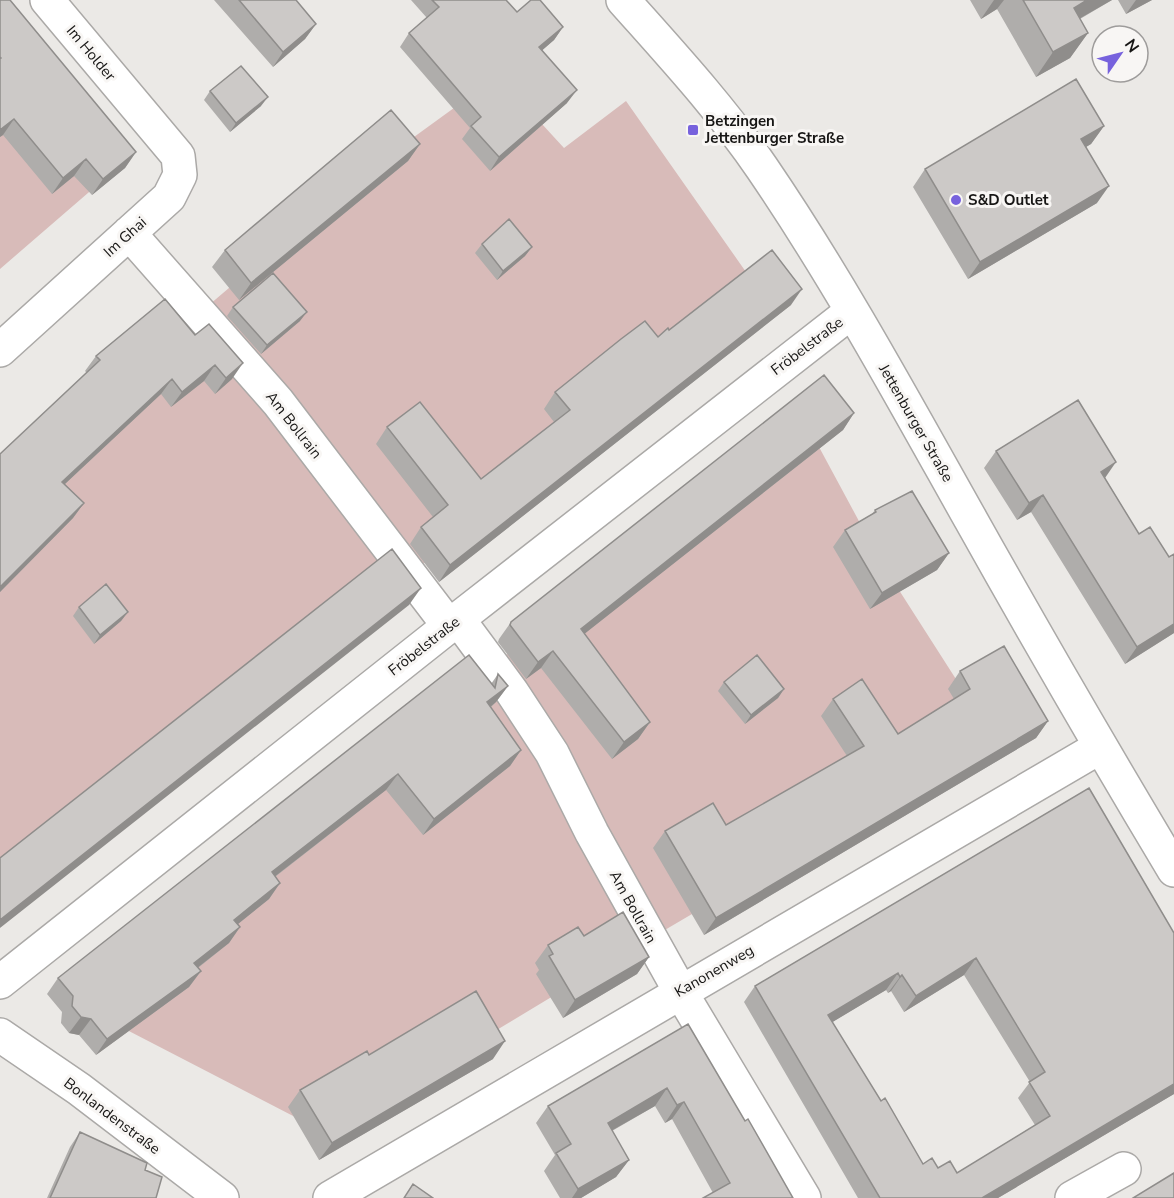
<svg xmlns="http://www.w3.org/2000/svg" width="1174" height="1198" font-family="'Nunito Sans',sans-serif">
	<style>
		.green { fill: #d8bbb9 }
		.lines { fill: none; stroke-linecap: round; stroke-linejoin: round }
		.minor-casing { stroke: #aba9a7; stroke-width: 36 }
		.minor { stroke: #fff; stroke-width: 33 }
		.wall { fill: #afadab; fill-rule: evenodd }
		.shaded-wall { fill: #8f8d8b }
		.building { fill: #ccc9c7; stroke: #8f8d8b; stroke-width: 1.5; fill-rule: evenodd }
		.poi-dot { fill: #7762dd; stroke: #f8f6f4; stroke-width: 2 }
		.labels { text-anchor: middle; stroke-width: 6; stroke-linejoin: round; paint-order: stroke }
		.street-label { font-size: 15px; fill: #171615; stroke: #f8f6f4 }
		.poi-label { font-size: 15px; font-weight: bold; fill: #171615; stroke: #f8f6f4; text-anchor: start }
	</style>
	<rect width="100%" height="100%" fill="#ebe9e6"/>
	<!-- green -->
	<path class="green" d="M0,60L103,180L0,269Z
		M498,76L564,148L626,101L760,292L366,610L0,912V500L136,367L363,174Z
		M805,421L881,562L993,737L578,981L326,1133L67,999Z"/>
	<g class="lines">
		<!-- minor casing -->
		<g class="minor-casing">
			<path id="minor" d="M623,0C671,54 721,108 762,168C839,281 904,401 971,520C1037,638 1105,755 1174,870
				M129,233L278,402L449,626
				M0,350L169,197L180,175L178,156L47,0
				M458,619L512,692L552,753L592,833L680,991L804,1198
				M0,982L449,626L851,312
				M0,1035L79,1089L222,1198
				M330,1198L1100,747
				M1072,1198L1124,1169"/>
		</g>
		<!-- minor -->
		<use href="#minor" class="minor"/>
	</g>
	<!-- wall -->
	<path class="wall" d="M0,0L136,152L125,168L92,195L74,176L52,194L3,135L0,137Z
		M214,0H296L316,24L305,39L273,67Z
		M411,0H506L517,12L563,27L554,40L542,50L567,103L490,171L462,139L470,128L400,47L409,33L427,18Z
		M970,0H1112L1080,19L1088,33L1070,58L1036,77L997,9L981,19Z
		M1118,0H1152L1126,14Z
		M210,91L261,106L230,132L204,100Z
		M1104,126L1091,144L1086,147L1097,203L968,279L913,187L925,169Z
		M420,144L408,161L239,300L212,267L225,250Z
		M482,244L532,247L525,256L497,280L475,253Z
		M165,299L232,379L215,394L204,381L171,407L161,394L65,484L84,503L73,518L0,592V454L87,373L85,371L96,356Z
		M791,305L439,582L410,544L421,527L433,517L376,444L387,427L481,479L554,422L544,409L555,392L669,330Z
		M233,307L300,321L261,354L227,316Z
		M854,413L843,430L584,634L650,722L638,739L612,759L541,668L526,679L498,642L499,639L511,622Z
		M996,451L1105,478L1139,534L1169,557L1174,554V633L1125,664L1031,512L1017,520L984,468Z
		M875,510L949,553L937,570L870,609L833,547L845,530L872,514Z
		M79,607L128,612L121,621L94,644L73,616Z
		M960,671L1048,721L1036,738L704,935L653,848L665,831L726,825L847,756L821,716L833,699L898,734L954,699L948,689Z
		M498,674L508,686L496,702L491,707L521,750L510,766L423,835L386,790L275,877L280,883L269,899L238,924L240,927L229,943L198,968L201,971L189,987L96,1055L79,1035L69,1033L61,1023L62,1012L47,994L58,978L491,684Z
		M724,682L784,689L778,698L745,724L718,691Z
		M1174,933V1094L998,1198H858L744,1002L755,986ZM964,975L1030,1082L1018,1098L1035,1125L957,1173L923,1164L881,1101L832,1022L886,990L888,993L891,991L904,1012Z
		M584,936L649,957L637,974L563,1018L536,974L539,970L535,963L548,945Z
		M688,1024L745,1121L793,1198L713,1193L672,1119L665,1123L655,1106L612,1131L629,1160L616,1177L581,1198H560L544,1171L555,1155L536,1123L548,1106Z
		M369,1055L493,1059L319,1160L288,1107L300,1090Z
		M80,1132L145,1170L156,1198H47L70,1147Z"/>
	<!-- shaded-wall -->
	<path class="shaded-wall" d="M994,0H1004L997,9L981,19Z
		M1087,0H1112L1056,32L1074,8Z
		M1136,0H1152L1126,14Z
		M316,24L305,39L273,67L283,52Z
		M563,27L554,40L530,61L539,47Z
		M1088,33L1070,58L1036,77L1053,52Z
		M577,90L567,103L490,171L499,157Z
		M268,97L261,106L230,132L236,123Z
		M14,119L3,135L0,137V130Z
		M1104,126L1091,144L1069,157L1081,139Z
		M420,144L408,161L239,300L251,283Z
		M136,152L125,168L92,195L103,179Z
		M86,159L74,176L52,194L63,178Z
		M1109,186L1097,203L968,279L980,262Z
		M532,247L525,256L497,280L503,271Z
		M802,289L791,305L439,582L450,565Z
		M307,312L300,321L261,354L267,345Z
		M243,363L232,379L215,394L226,378Z
		M215,365L204,381L171,407L182,392Z
		M172,379L161,394L51,497L62,482Z
		M854,413L843,430L569,646L581,629Z
		M1116,462L1105,478L1101,472Z
		M1043,495L1031,512L1017,520L1029,503Z
		M84,503L73,518L0,592V587Z
		M949,553L937,570L870,609L882,593Z
		M421,588L409,605L0,928V920Z
		M128,612L121,621L94,644L100,635Z
		M1174,624V633L1125,664L1137,647Z
		M553,651L541,668L526,679L538,662Z
		M508,686L496,702L476,719L487,702Z
		M784,689L778,698L745,724L751,715Z
		M1048,721L1036,738L704,935L716,918Z
		M650,722L638,739L612,759L624,742Z
		M521,750L510,766L423,835L434,819Z
		M398,774L386,790L260,888L272,872Z
		M280,883L269,899L223,936L234,920Z
		M240,927L229,943L183,979L194,963Z
		M649,957L637,974L563,1018L575,1000Z
		M976,958L964,975L904,1012L916,996Z
		M201,971L189,987L96,1055L107,1039Z
		M898,973L886,990L816,1032L828,1015Z
		M902,975L891,991L888,993L900,977Z
		M81,1017L91,1019L79,1035L69,1033Z
		M505,1041L493,1059L319,1160L332,1143Z
		M1174,1084V1094L998,1198H982Z
		M667,1088L655,1106L595,1140L608,1123Z
		M684,1102L672,1119L665,1123L677,1105Z
		M629,1160L616,1177L581,1198H572L578,1189Z"/>
	<!-- building -->
	<path class="building" d="M0,0H10L136,152L103,179L86,159L63,178L14,119L0,130V59L1,58L0,57Z
		M239,0H296L316,24L283,52Z
		M432,0H506L517,12L531,0H540L563,27L539,47L577,90L499,157L471,126L481,117L409,33L439,7Z
		M1023,0H1087L1074,8L1088,33L1053,52Z
		M241,66L268,97L236,123L210,91Z
		M1076,79L1104,126L1081,139L1109,186L980,262L925,169Z
		M391,110L420,144L251,283L225,250Z
		M509,219L532,247L503,271L482,244Z
		M772,250L802,289L450,565L421,527L448,505L387,427L420,402L481,479L570,410L555,392L621,339L645,321L658,337L668,328L669,330Z
		M273,273L307,312L267,345L233,307Z
		M165,299L195,335L209,324L243,363L226,378L215,365L182,392L172,379L62,482L84,503L0,587V454L100,360L96,356Z
		M824,375L854,413L581,629L650,722L624,742L553,651L538,662L510,625L511,622Z
		M1078,400L1116,462L1101,472L1139,534L1150,527L1169,557L1174,554V624L1137,647L1043,495L1029,503L996,451Z
		M912,491L949,553L882,593L845,530L876,512L875,510Z
		M392,549L421,588L0,920V858Z
		M106,584L128,612L100,635L79,607Z
		M1004,646L1048,721L716,918L665,831L713,803L726,825L864,746L833,699L862,679L898,734L970,689L960,671Z
		M469,655L495,688L498,674L508,686L487,702L521,750L434,819L398,774L272,872L280,883L234,920L240,927L194,963L201,971L107,1039L91,1019L81,1017L72,1006L73,996L58,978Z
		M757,655L784,689L751,715L724,682Z
		M1089,788L1174,933V1084L982,1198H880L755,986ZM976,958L1045,1072L1029,1082L1050,1116L957,1173L950,1161L938,1168L932,1158L923,1164L885,1098L881,1101L828,1015L898,973L900,977L902,975L916,996Z
		M623,912L649,957L575,1000L549,956L553,954L548,945L578,927L584,936Z
		M476,991L505,1041L332,1143L300,1090L367,1051L369,1055Z
		M688,1024L745,1121L748,1119L793,1198H703L730,1183L684,1102L677,1105L667,1088L608,1123L629,1160L578,1189L556,1153L571,1144L548,1106Z
		M80,1132L147,1163L145,1170L162,1177L156,1198H50Z
		M1174,1173V1198H1133Z
		M413,1184L433,1198H404Z"/>
	<!-- markers -->
	<g class="poi-dot">
		<rect x="687" y="124" width="12" height="12" rx="3"/>
		<circle cx="956" cy="200" r="6"/>
	</g>
	<g class="labels">
		<!-- street labels -->
		<g class="street-label">
			<text transform="translate(91 53) rotate(50)" y="5">Im Holder</text>
			<text transform="translate(125 237) rotate(-42)" y="5">Im Ghai</text>
			<text transform="translate(807 346) rotate(-37)" y="5">Fröbelstraße</text>
			<text transform="translate(916 423) rotate(60)" y="5">Jettenburger Straße</text>
			<text transform="translate(294 425) rotate(52)" y="5">Am Bollrain</text>
			<text transform="translate(424 646) rotate(-38)" y="5">Fröbelstraße</text>
			<text transform="translate(633 907) rotate(61)" y="5">Am Bollrain</text>
			<text transform="translate(714 971) rotate(-30)" y="5">Kanonenweg</text>
			<text transform="translate(112 1116) rotate(37)" y="5">Bonlandenstraße</text>
		</g>
		<!-- poi labels -->
		<g class="poi-label">
			<text x="705" y="126">Betzingen<tspan x="705" dy="17">Jettenburger Straße</tspan></text>
			<text x="968" y="205">S&amp;D Outlet</text>
		</g>
	</g>
	<!-- north arrow -->
	<g transform="translate(1120 54) rotate(55)"><circle r="28" fill="#f8f6f4" stroke="#9e9c9b" stroke-width="1.5"/>
	<path d="M0-4.5L10 22L0 15L-10 22Z" fill="#7762dd"/>
	<text y="-9" font-size="16" font-weight="bold" text-anchor="middle" fill="#171615">N</text>
	</g>
</svg>
